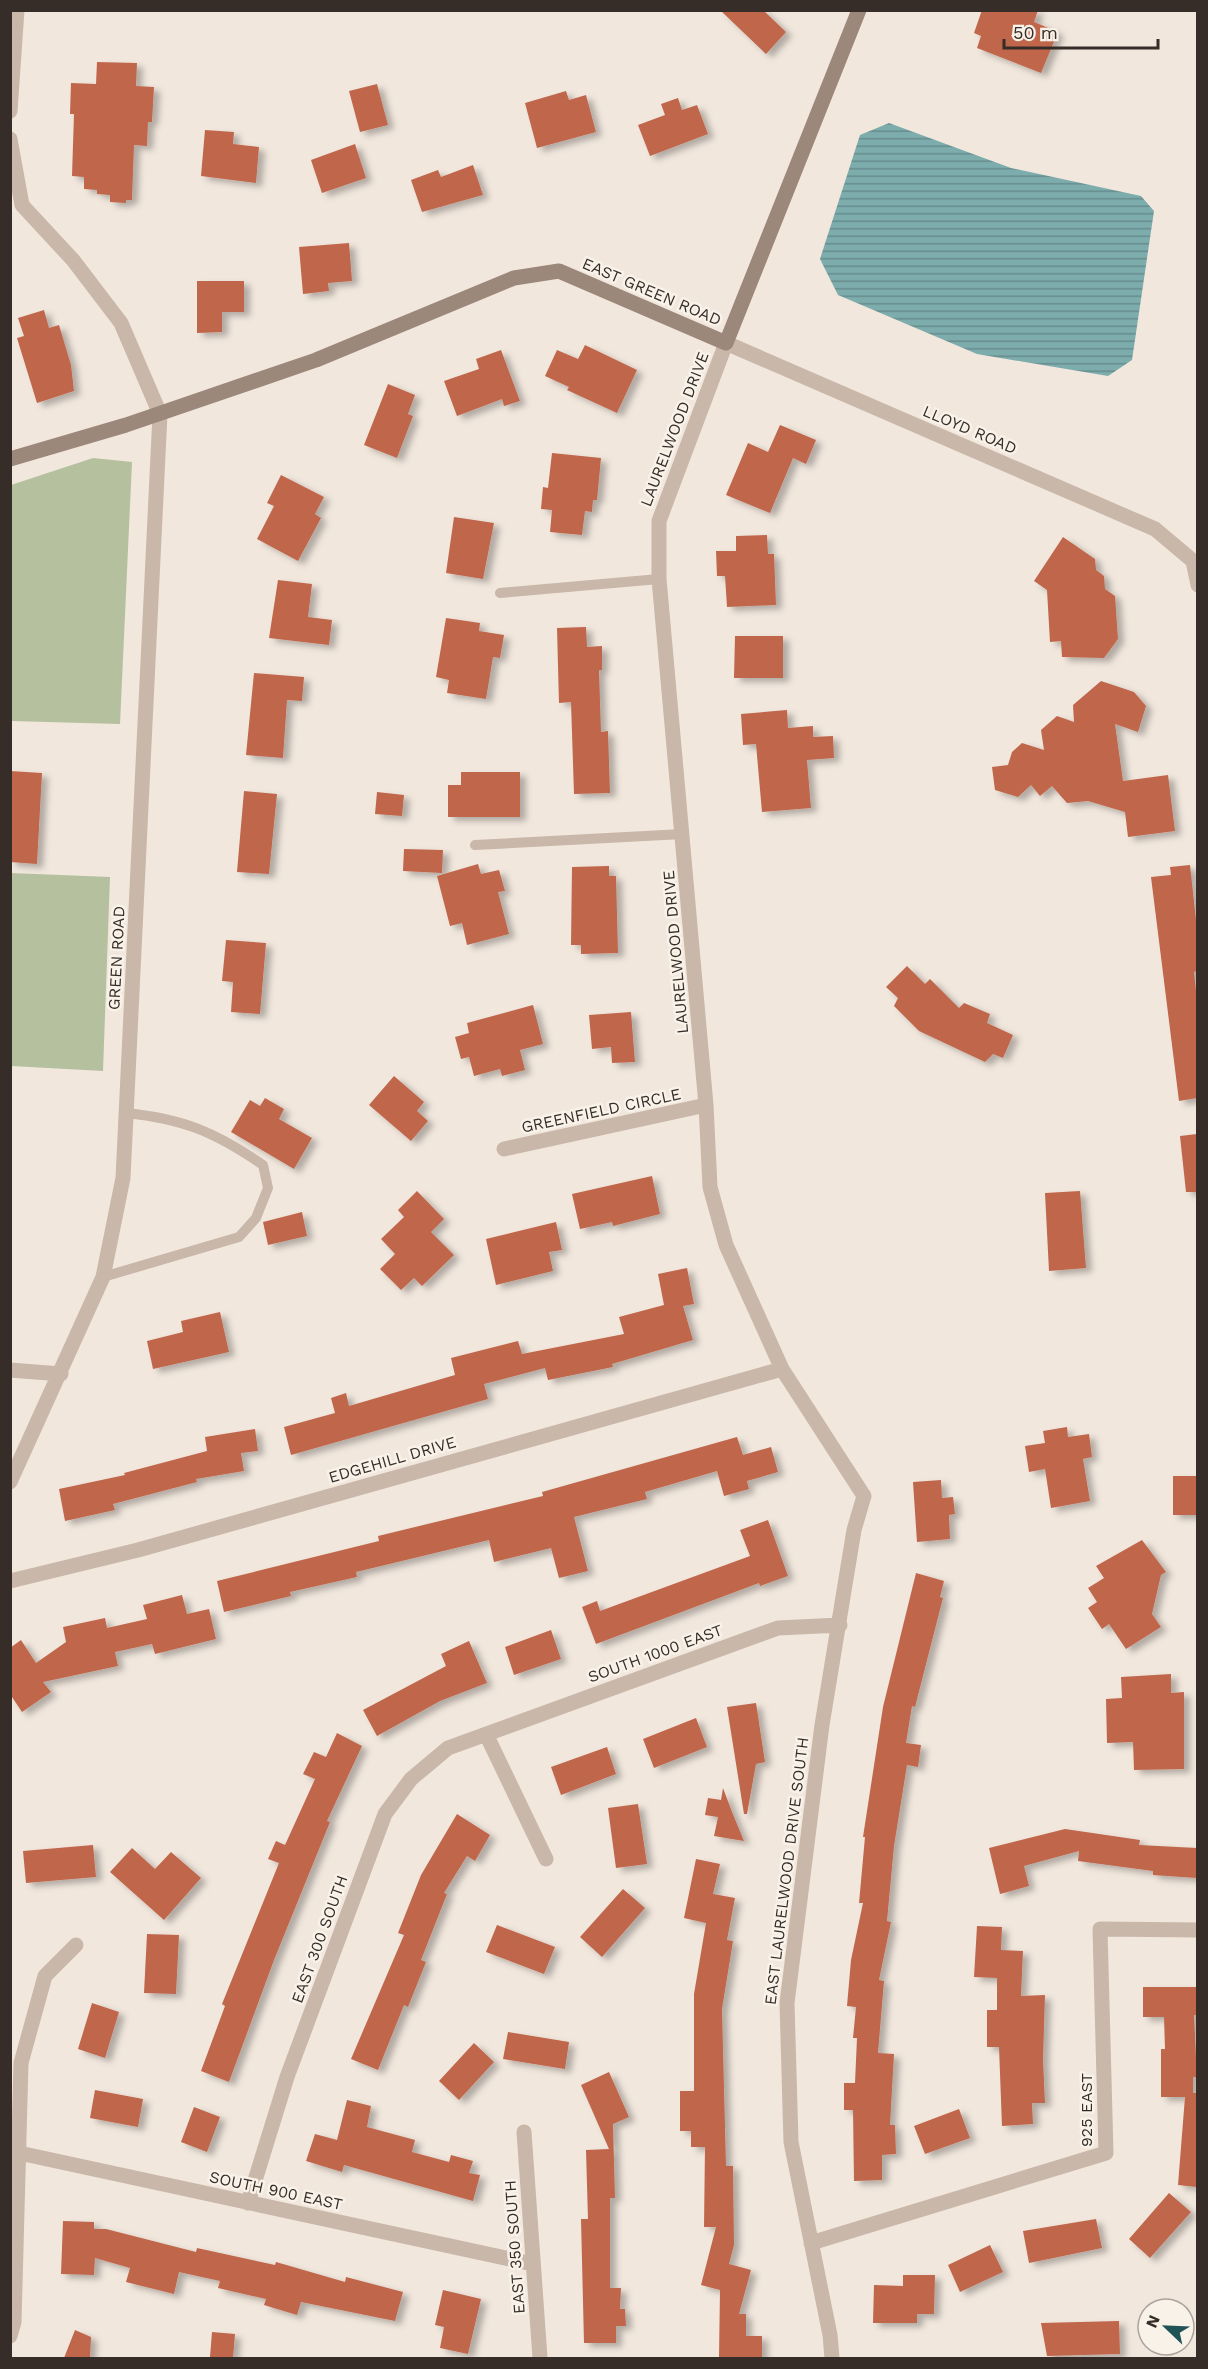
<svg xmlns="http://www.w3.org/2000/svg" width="1208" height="2369" font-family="'Work Sans',sans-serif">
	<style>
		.green { fill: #b5c09e }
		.water { fill: url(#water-rules) }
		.building { fill: #c0664c; filter: url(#shadow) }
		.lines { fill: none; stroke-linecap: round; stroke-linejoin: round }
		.lane { stroke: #c9b7a9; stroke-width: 10 }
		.street { stroke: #c9b7a9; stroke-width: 15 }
		.secondary { stroke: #9c877b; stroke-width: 15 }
		.labels { text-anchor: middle; stroke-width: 5; stroke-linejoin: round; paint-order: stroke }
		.street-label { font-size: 16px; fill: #362d29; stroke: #f9f2e9 }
	</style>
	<defs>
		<pattern id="water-rules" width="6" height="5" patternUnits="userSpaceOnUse" patternTransform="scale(1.5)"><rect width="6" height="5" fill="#7dacad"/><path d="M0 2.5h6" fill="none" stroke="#678c8d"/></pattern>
		<filter id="shadow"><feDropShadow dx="6" dy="4" stdDeviation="3" flood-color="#0004"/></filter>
	</defs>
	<rect width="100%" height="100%" fill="#f1e7dd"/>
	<!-- green -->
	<path class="green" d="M93,458L132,462L120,724L11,721V485Z
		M11,873L110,877L103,1071L11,1066Z"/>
	<!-- water -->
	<path class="water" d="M889,123L1011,168L1141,196L1154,211L1132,360L1108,376L977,354L838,295L820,259L860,135Z"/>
	<!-- building -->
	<path class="building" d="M720,10H763L786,32L766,54Z
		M982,10H1038L1034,22L1058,32L1041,73L977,48L981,36L974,33Z
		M97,62L137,63L136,86L154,87L152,122H148L147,146L134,145L132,200H126V203L110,202V195L97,194V190L84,189V177L72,176L74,114H70L71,83L96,84Z
		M377,84L388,125L360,132L349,91Z
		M566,91L569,100L586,95L596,132L537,148L525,103Z
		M678,98L682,110L697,105L708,134L650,156L638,125L665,115L661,104Z
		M205,130L234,132L233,144L259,147L256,183L201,176Z
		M355,144L366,178L322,193L311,160Z
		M473,165L483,195L422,212L411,180L438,170L441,177Z
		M349,243L352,281L328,283L329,291L303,294L299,247Z
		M197,281H244V312H222V332L197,333Z
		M44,310L49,328L59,325L71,365L74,391L37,403L17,338L24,336L18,318Z
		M585,345L637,370L617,413L567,390L569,387L545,376L557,350L578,359Z
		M501,350L520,401L504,406L502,399L457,416L444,381L479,369L476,359Z
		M388,384L415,395L408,414L413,416L397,458L364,445Z
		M780,425L816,440L806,464L793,458L770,513L726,495L748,443L768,452Z
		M552,453L601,458L597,500H593L592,512L585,511L582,535L550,532L552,510L541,509L543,487L548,488Z
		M281,475L324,497L315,514L321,518L298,561L257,539L274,506L267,503Z
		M454,517L494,523L483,579L446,573Z
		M767,535L768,554H774L776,605L727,607L725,576H717L716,551H736V536Z
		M1063,537L1095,559L1096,570L1104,576L1105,589L1115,596L1118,639L1104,658L1062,657L1061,641L1050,642L1047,590L1034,581Z
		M278,580L312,584L308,617L332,620L329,645L269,638Z
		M446,618L480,623L479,631L504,635L500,658L493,657L486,699L447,693L449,680L436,677Z
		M586,627L587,647L602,646V670H599L601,732L608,731L610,793L574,794L571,702L559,703L557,628Z
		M735,636H783V678H734Z
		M254,673L304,677L302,701L287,700L283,758L246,755Z
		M1101,681L1134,692L1146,706L1138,732L1115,724L1123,781L1168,775L1175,831L1128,837L1125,812L1088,801L1067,803L1052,786L1040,796L1031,785L1018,797L995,790L992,767L1008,765L1012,752L1022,743L1044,750L1041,730L1057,716L1074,722L1073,705Z
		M787,710L788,728L813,726V737L833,736L834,758L807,760L811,808L762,812L756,744L743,745L741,714Z
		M10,771L42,773L37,864L10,862Z
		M461,772H520V817H448V785H461Z
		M244,791L277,794L269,874L237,872Z
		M377,792L404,795L402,816L375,814Z
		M404,849L443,850L442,873L403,871Z
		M478,864L481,874L499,870L505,891L498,892L509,934L467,945L462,923L450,926L437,876Z
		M1190,865L1197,929V971L1194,972L1197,1000V1098L1179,1101L1151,877L1171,875L1170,867Z
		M609,866V876H616L618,953L581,954V945H571L572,867Z
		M226,940L266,943L260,1014L231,1012L233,982L222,981Z
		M907,966L925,984L930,979L959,1008L964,1003L990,1014L987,1023L1013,1035L1003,1058L993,1054L985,1062L919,1031L894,1006L898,998L886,987Z
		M533,1005L543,1044L520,1050L525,1070L502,1076L500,1069L474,1076L469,1057L461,1059L455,1037L469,1033L467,1023Z
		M631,1012L635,1062L612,1063L611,1047L592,1049L589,1015Z
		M394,1076L424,1102L417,1111L428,1121L411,1141L369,1105Z
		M265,1098L284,1109L279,1119L312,1138L294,1169L231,1132L250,1100L260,1106Z
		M1197,1134V1192H1186L1180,1136Z
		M652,1176L660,1214L613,1226L612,1222L580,1229L572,1194Z
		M417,1191L444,1219L431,1232L454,1255L422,1286L414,1278L401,1290L380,1269L395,1254L381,1239L404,1217L398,1210Z
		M1080,1191L1086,1268L1049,1271L1045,1193Z
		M302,1212L307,1236L268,1245L263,1222Z
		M556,1222L562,1250L549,1252L553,1271L496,1285L486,1239Z
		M687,1268L694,1304L683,1306L693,1340L612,1364L613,1367L548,1380L545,1368L484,1384L488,1399L291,1455L284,1427L335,1413L331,1398L346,1393L349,1406L455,1375L451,1358L518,1341L522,1354L624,1334L619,1317L664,1305L658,1274Z
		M220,1312L229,1352L153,1369L147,1341L183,1332L181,1321Z
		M1067,1427L1068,1437L1089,1434L1092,1457L1083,1459L1090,1501L1051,1508L1045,1469L1029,1472L1025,1446L1045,1443L1043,1431Z
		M255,1429L258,1451L241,1453L244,1471L196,1479L197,1482L113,1504L115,1510L65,1521L59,1489L125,1475L124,1473L207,1451L205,1437Z
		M737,1437L743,1455L771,1447L778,1472L747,1481L749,1489L724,1496L717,1471L645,1492L647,1499L574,1517L588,1571L559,1578L551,1548L494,1562L489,1540L356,1572L357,1577L290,1592L291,1596L224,1612L217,1581L379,1541L378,1536L543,1496L542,1492Z
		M1173,1476H1197V1515H1173Z
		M941,1480L942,1498L953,1497L955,1514L949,1515L950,1539L917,1542L913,1482Z
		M768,1520L788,1576L760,1586L759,1583L596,1644L582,1607L597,1601L600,1611L750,1556L740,1530Z
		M1142,1540L1166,1572L1161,1575L1152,1614L1161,1627L1126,1649L1109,1624L1102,1629L1088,1608L1097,1602L1088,1588L1104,1578L1096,1566Z
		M916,1573L944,1581L940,1597L943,1598L915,1707L912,1706L906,1743L921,1745L918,1767L907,1765L894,1846L887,1921L891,1922L879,1980L884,1981L878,2053L894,2054L890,2125H895L896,2154L882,2155V2180L854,2181L853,2110H844V2083H855L857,2038H853L856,2007L847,2006L851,1960L863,1903H859L865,1837H863L883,1707Z
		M182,1595L187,1614L209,1609L216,1639L155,1654L152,1644L115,1652L118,1666L43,1682L51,1692L22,1712L10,1694V1648L21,1640L36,1663L66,1642L63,1627L105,1618L107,1628L147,1619L143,1605Z
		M551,1630L561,1659L514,1675L505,1647Z
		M469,1641L487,1683L440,1701L377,1736L363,1710L446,1666L441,1654Z
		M1171,1674V1693L1184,1692V1769L1134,1770L1133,1742L1107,1743L1106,1699L1122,1698L1121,1677Z
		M756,1703L765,1762L756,1764L747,1814H744L727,1707Z
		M696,1718L707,1747L654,1768L643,1739Z
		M337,1733L362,1746L327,1821L330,1822L274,1960L229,2082L201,2071L225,2006L222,2004L279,1863L268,1859L276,1841L285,1845L315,1779L303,1774L314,1752L326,1757Z
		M607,1747L616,1774L561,1795L551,1767Z
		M723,1788L732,1812L744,1841L714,1836L718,1817L705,1815L708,1798L721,1800Z
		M638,1804L647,1864L616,1868L608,1808Z
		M457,1814L490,1835L475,1861L467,1856L444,1893L447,1894L421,1960L426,1962L408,2007L404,2005L378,2070L351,2059L404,1935L398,1933L421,1875Z
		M1065,1829L1140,1840L1139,1845L1197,1848V1878L1153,1875V1871L1078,1861L1079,1851L1024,1866L1029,1886L1000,1894L989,1848Z
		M93,1845L96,1877L26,1883L23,1851Z
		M132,1848L155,1869L171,1852L201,1878L164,1920L110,1872Z
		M696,1859L720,1864L713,1894L735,1898L727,1940L733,1941L722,2009L726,2166H733L734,2245L729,2264L751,2270L739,2314H746V2336H762V2358H719L720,2290L701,2285L716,2227H704L705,2147H691V2131H680V2091H694V1994L706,1923L684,1918Z
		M623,1889L645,1908L602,1957L580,1937Z
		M497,1925L555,1947L544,1974L486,1952Z
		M977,1926L1002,1927L1001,1950L1023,1951L1021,1996L1045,1995L1043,2060L1045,2103H1032L1033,2124L1002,2126L999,2047H987V2010H997V1978L974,1977Z
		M147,1934L179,1935L176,1994L144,1993Z
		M1143,1987H1197V2015H1194L1197,2077H1193V2093H1197V2187L1178,2185L1185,2097H1161V2049H1165L1164,2017H1143Z
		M92,2003L119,2012L105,2058L78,2049Z
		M508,2032L569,2042L565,2069L503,2059Z
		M474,2043L494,2062L459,2100L439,2081Z
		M609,2072L629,2117L613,2124L615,2198H610V2288H621L620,2309H625L626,2326H616V2343H584L581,2219H588L586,2150L609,2149L581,2085Z
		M95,2090L143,2099L138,2127L90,2118Z
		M347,2100L371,2106L367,2127L415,2140L412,2152L449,2162L451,2155L473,2161L469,2173L480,2175L473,2201L344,2165L342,2172L306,2161L315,2134L337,2140Z
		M194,2107L220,2117L207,2152L181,2142Z
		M959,2109L970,2138L925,2154L914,2126Z
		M1169,2193L1191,2212L1150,2258L1129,2239Z
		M1096,2219L1102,2248L1029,2263L1023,2231Z
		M63,2221L94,2222V2229H106L196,2252L197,2248L275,2265L276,2262L345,2282L346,2277L403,2292L395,2321L301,2302L297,2315L264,2305L266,2299L218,2288L220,2281L179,2272L174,2294L126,2282L130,2268L95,2258L94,2275L61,2274Z
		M990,2245L1003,2272L960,2292L948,2265Z
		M903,2275H935L934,2314H917V2323H873L874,2285L903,2286Z
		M443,2290L481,2299L468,2354L440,2348L444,2327L435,2325Z
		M1119,2321L1120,2354L1047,2356L1041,2323Z
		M75,2330L91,2337L90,2358H64Z
		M212,2332L235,2334L233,2358L210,2357Z"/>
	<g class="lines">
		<!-- lane -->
		<path class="lane" d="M500,593L659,579
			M475,845L683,834
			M103,1277L239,1237L256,1218L268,1188L263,1165C215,1132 184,1119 126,1113"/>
		<!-- street -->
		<path class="street" d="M10,111L17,10
			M10,139L22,205L73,260L121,323L160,414L123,1178L103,1277L10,1482
			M504,1149L706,1105
			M10,1370L61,1374
			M10,1581L138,1550L782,1369
			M486,1734L546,1859
			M524,2132L540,2358
			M10,2151L533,2264
			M248,2203L287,2077L385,1814L411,1779L448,1748L778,1628L840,1625
			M811,2243L1106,2153L1100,1929L1198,1930
			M10,2336L14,2322L21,2063L45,1976L76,1945
			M832,2358L830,2335L791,2142L787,2003L822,1725L854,1530L864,1496L782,1369L726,1245L710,1187L706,1105L659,579V521L726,343L1155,529L1193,561L1198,585"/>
		<!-- secondary -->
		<path class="secondary" d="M10,459L126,425L316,360L514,278L559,271L726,343L859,10"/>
	</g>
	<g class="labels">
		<!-- street labels -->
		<g class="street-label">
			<text transform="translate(652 291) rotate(23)" y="6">EAST GREEN ROAD</text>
			<text transform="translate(674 429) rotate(-69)" y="6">LAURELWOOD DRIVE</text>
			<text transform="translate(970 429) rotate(23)" y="6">LLOYD ROAD</text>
			<text transform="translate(675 952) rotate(-95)" y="6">LAURELWOOD DRIVE</text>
			<text transform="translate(116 958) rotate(-87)" y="6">GREEN ROAD</text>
			<text transform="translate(601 1110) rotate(-12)" y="6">GREENFIELD CIRCLE</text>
			<text transform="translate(392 1459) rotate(-16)" y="6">EDGEHILL DRIVE</text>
			<text transform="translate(655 1653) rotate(-20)" y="6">SOUTH 1000 EAST</text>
			<text transform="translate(786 1871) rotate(-83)" y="6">EAST LAURELWOOD DRIVE SOUTH</text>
			<text transform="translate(319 1939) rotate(-70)" y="6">EAST 300 SOUTH</text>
			<text transform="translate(1086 2110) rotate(-90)" y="6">925 EAST</text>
			<text transform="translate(276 2190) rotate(12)" y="6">SOUTH 900 EAST</text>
			<text transform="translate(514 2247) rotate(-94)" y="6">EAST 350 SOUTH</text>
		</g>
	</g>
	<!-- border -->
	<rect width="1208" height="2369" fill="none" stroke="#362d29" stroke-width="24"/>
	<!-- north arrow -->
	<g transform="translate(1166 2327) rotate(293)"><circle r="28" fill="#f9f2e9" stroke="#aba39c" stroke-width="1.5"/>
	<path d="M0-4.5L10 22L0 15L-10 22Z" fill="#205356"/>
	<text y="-9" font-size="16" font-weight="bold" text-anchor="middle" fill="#362d29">N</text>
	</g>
	<!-- scale -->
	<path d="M1004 39v9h154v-9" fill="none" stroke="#362d29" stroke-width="3"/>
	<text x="1013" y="39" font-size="18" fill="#362d29" stroke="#f9f2e9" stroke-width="4.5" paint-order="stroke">50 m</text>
</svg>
